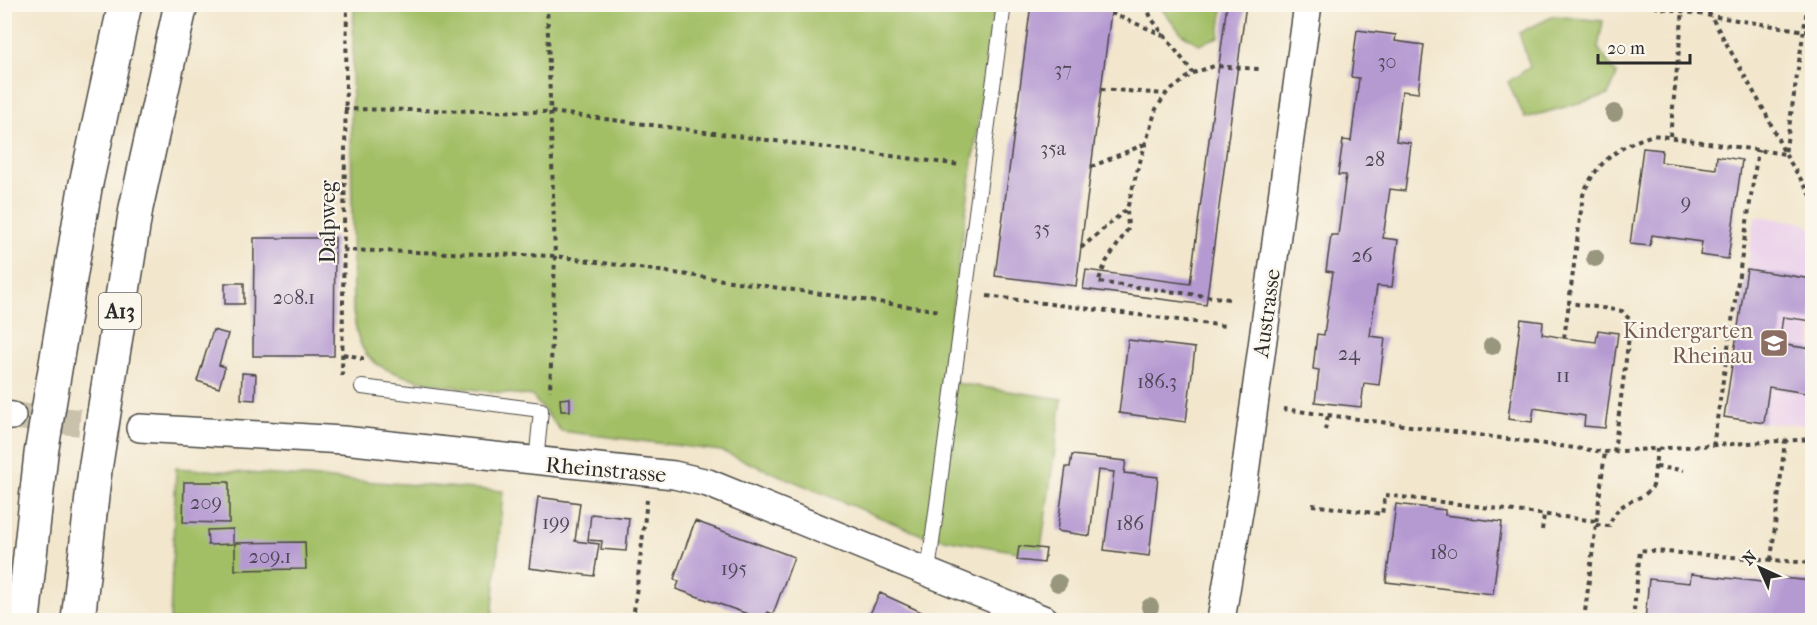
<svg xmlns="http://www.w3.org/2000/svg" width="1817" height="625" font-family="'IM FELL French Canon',serif">
	<style>
		.built { fill: #ebd1eb }
		.green { fill: #a3bf66; stroke: #677548; stroke-width: 1.5 }
		.building { fill: #b59ad2 }
		.lines { fill: none; stroke-linecap: round; stroke-linejoin: round }
		.minor-tunnel { stroke: #cac1ac; stroke-width: 27; stroke-dasharray: 27 14; stroke-linecap: butt }
		.service-casing { stroke: #494743; stroke-width: 16 }
		.minor-casing { stroke: #494743; stroke-width: 30 }
		.motorway-casing { stroke: #494743; stroke-width: 36 }
		.path { stroke: #494743; stroke-width: 4; stroke-dasharray: 4.5 4.5; stroke-linecap: butt }
		.service { stroke: #fff; stroke-width: 14 }
		.minor { stroke: #fff; stroke-width: 27 }
		.motorway { stroke: #fff; stroke-width: 33 }
		.tree { fill: #98977d }
		.labels { text-anchor: middle; stroke-width: 4.5; stroke-linejoin: round; paint-order: stroke }
		.number-label { font-size: 20px; fill: #4e4755 }
		.shield { fill: #fbf7ec; stroke: #696865; stroke-width: 1.5 }
		.shield-label { font-size: 21px; font-weight: bold; fill: #2b2b2b }
		.street-label { font-size: 22px; fill: #2b2b2b; stroke: #fbf7ec }
		.education-label { font-size: 22px; fill: #785e54; stroke: #fbf7ec; text-anchor: end }
	</style>
	<rect width="100%" height="100%" fill="#fbf7ec"/>
	<filter id="ink" filterUnits="userSpaceOnUse"><feTurbulence type="fractalNoise" baseFrequency=".0167" numOctaves="2"/><feDisplacementMap in="SourceGraphic" scale="12" xChannelSelector="R" yChannelSelector="G"/><feConvolveMatrix kernelMatrix="1 2 1 2 8 2 1 2 1" color-interpolation-filters="sRGB"/></filter>
	<filter id="wash" filterUnits="userSpaceOnUse"><feTurbulence type="fractalNoise" baseFrequency=".008" numOctaves="4" result="noise"/><feDisplacementMap in="SourceGraphic" scale="24" xChannelSelector="R" yChannelSelector="G"/><feGaussianBlur stdDeviation="1.35" result="paint"/><feColorMatrix in="noise" values="0 0 0 0 0 0 0 0 0 0 0 0 0 0 0 0 0 1.4 0 .05"/><feComposite in="paint" operator="in"/></filter>
	<g filter="url(#wash)">
		<rect width="100%" height="100%" fill="#f2e6cc"/>
		<!-- built -->
		<path class="built" d="M1755,216L1801,222L1812,228V425L1764,423L1724,417Z"/>
		<!-- green -->
		<path class="green" d="M354,5H995L942,381L1062,399L1040,556L922,535L721,451L561,431L532,396C493,391 391,386 367,355C357,342 356,327 353,312L351,120Z
			M1158,5H1223L1219,37L1199,44L1182,34Z
			M1554,16L1603,21L1598,48L1617,75L1608,95L1525,118L1508,82L1530,67L1519,33Z
			M176,468L503,491L492,620H170Z"/>
		<g id="blocks">
			<!-- building -->
			<path class="building" d="M1031,4H1112L1076,286L995,276Z
				M1227,4H1246L1206,305L1083,289L1086,270L1190,284Z
				M1357,30L1396,35L1395,41L1424,45L1418,93L1402,91L1396,141L1411,143L1405,191L1390,189L1383,238L1398,240L1392,287L1377,286L1370,336L1385,338L1379,385L1364,383L1361,407L1315,402L1319,370L1313,369L1317,334L1324,335L1328,305L1333,272L1326,271L1331,235H1338L1346,175H1338L1343,140L1351,141L1359,78L1351,77Z
				M1643,148L1662,150L1661,162L1716,169L1717,156L1742,160L1728,259L1700,255L1702,242L1652,235L1650,246L1630,244Z
				M254,238H335L334,356H253Z
				M1747,269L1812,279V321L1783,317L1779,344L1812,349V394L1769,387L1764,423L1724,417Z
				M225,283H244V304H225Z
				M1521,319L1543,322L1542,334L1564,338L1596,342L1598,330L1618,333L1605,428L1584,426L1585,416L1534,408L1532,422L1508,419Z
				M213,330L228,334L219,365L225,367L219,388L197,381Z
				M1128,340L1195,348L1186,422L1119,413Z
				M242,373L256,374L255,400L241,399Z
				M570,398V411H561L560,399Z
				M1072,455L1126,461L1124,473L1158,477L1149,556L1104,550L1114,472L1098,470L1090,536L1057,531L1066,467H1070Z
				M184,482H229V523L183,522Z
				M538,497L580,503L575,541L599,544L594,576L529,568Z
				M1396,504L1445,510V515L1502,522L1493,594L1386,582Z
				M591,514L629,518L626,551L601,549L602,541L588,540Z
				M695,521L794,557L773,614L768,612L765,620L676,589L679,582L674,579Z
				M233,529V544L208,545L207,530Z
				M305,542L306,569L235,570V543Z
				M1019,546L1046,549L1044,563L1017,560Z
				M1691,574L1770,583L1771,577L1812,581V620H1645L1649,579L1690,583Z
				M880,593L939,620H867Z"/>
		</g>
	</g>
	<g filter="url(#ink)">
		<use href="#blocks" fill-opacity="0" stroke="#494743" stroke-width="1.5"/>
		<g class="lines">
			<!-- minor-tunnel -->
			<path class="minor-tunnel" d="M12,416L140,428"/>
			<!-- service casing -->
			<g class="service-casing">
				<path id="service" d="M362,387L541,410L536,463
					M928,572L1004,4"/>
			</g>
			<!-- minor casing -->
			<g class="minor-casing">
				<path id="minor" d="M4,415L12,416
					M140,428L343,440L674,475L708,483L1045,620
					M1221,620L1243,488L1308,4"/>
			</g>
			<!-- motorway casing -->
			<g class="motorway-casing">
				<path id="motorway" d="M23,620L41,454L85,188L125,4
					M78,620L95,470L136,208L181,4"/>
			</g>
			<!-- path -->
			<path class="path" d="M547,4L555,256L550,391
				M1146,4L1151,18L1193,73
				M1636,4L1812,32
				M1704,4L1765,112L1785,154L1812,197
				M1111,13L1163,35
				M1101,89L1166,94
				M344,109L551,112L961,165
				M1670,136L1683,10
				M1091,167L1145,144
				M1081,248L1127,209
				M343,250L555,256L941,311
				M987,296L1226,326
				M1229,299L1098,282L1106,262L1128,229L1127,209L1136,175L1156,109L1166,94L1193,73L1214,66L1259,69
				M1564,338L1569,303
				M343,354L362,358V365
				M342,376L347,4
				M1283,409L1605,452L1812,439
				M1325,430L1328,415
				M1713,446L1758,150
				M1614,452L1631,321L1622,311L1569,303L1583,195C1596,161 1620,146 1653,135L1785,154L1807,9
				M1656,467L1684,470
				M1312,505L1382,514L1385,495L1596,521
				M1596,525L1609,526C1620,495 1640,505 1653,486L1657,449
				M1542,530L1544,515
				M1771,560L1785,441
				M633,620L647,500
				M1584,620L1605,452
				M1633,620L1640,550L1812,563"/>
			<!-- service -->
			<use href="#service" class="service"/>
			<!-- minor -->
			<use href="#minor" class="minor"/>
			<!-- motorway -->
			<use href="#motorway" class="motorway"/>
		</g>
		<!-- trees -->
		<g class="tree">
			<circle cx="1614" cy="113" r="9"/>
			<circle cx="1595" cy="258" r="9"/>
			<circle cx="1492" cy="346" r="9"/>
			<circle cx="1058" cy="583" r="9"/>
			<circle cx="1150" cy="607" r="9"/>
		</g>
	</g>
	<!-- icons -->
	<defs>
		<g id="school-square" transform="scale(1.5)"><rect x="-9" y="-9" width="18" height="18" rx="4" fill="#8d6e63" stroke="#fbf7ec"/><path d="M0-5L7-2L0 1L-7-2ZM-4 1L0 2.5L4 1V4Q0 6-4 4Z" fill="#fff"/></g>
	</defs>
	<g fill-rule="evenodd">
		<use href="#school-square" x="1774" y="343"/>
	</g>
	<g class="labels">
		<!-- number labels -->
		<g class="number-label">
			<text x="1387" y="68">30</text>
			<text x="1063" y="76">37</text>
			<text x="1053" y="155">35a</text>
			<text x="1375" y="166">28</text>
			<text x="1686" y="209">9</text>
			<text x="1042" y="235">35</text>
			<text x="1362" y="262">26</text>
			<text x="294" y="304">208.1</text>
			<text x="1349" y="360">24</text>
			<text x="1563" y="382">11</text>
			<text x="1157" y="388">186.3</text>
			<text x="206" y="509">209</text>
			<text x="556" y="529">199</text>
			<text x="1130" y="530">186</text>
			<text x="1444" y="559">180</text>
			<text x="270" y="563">209.1</text>
			<text x="734" y="575">195</text>
		</g>
		<!-- shield labels -->
		<rect class="shield" x="99" y="293" width="42" height="36" rx="4.5"/>
		<g class="shield-label">
			<text x="120" y="318">A13</text>
		</g>
		<!-- street labels -->
		<g class="street-label">
			<text transform="translate(327 222) rotate(-90)" y="8">Dalpweg</text>
			<text transform="translate(1266 313) rotate(-82)" y="8">Austrasse</text>
			<text transform="translate(606 469) rotate(5)" y="8">Rheinstrasse</text>
		</g>
		<!-- education labels -->
		<g class="education-label">
			<text x="1753" y="338">Kindergarten<tspan x="1753" dy="25">Rheinau</tspan></text>
		</g>
	</g>
	<!-- margin -->
	<rect width="1817" height="625" fill="none" stroke="#fbf7ec" stroke-width="24"/>
	<!-- north arrow -->
	<g transform="translate(1760 568) rotate(315)" stroke="#fbf7ec" stroke-width="4.5" paint-order="stroke">
	<path d="M0-4.5L10 22L0 15L-10 22Z" fill="#2b2b2b"/>
	<text y="-9" font-size="16" font-weight="bold" text-anchor="middle" fill="#2b2b2b">N</text>
	</g>
	<!-- scale -->
	<path d="M1598 54v9h92v-9" fill="none" stroke="#2b2b2b" stroke-width="3"/>
	<text x="1607" y="54" font-size="18" fill="#2b2b2b" stroke="#fbf7ec" stroke-width="4.5" paint-order="stroke">20 m</text>
</svg>
